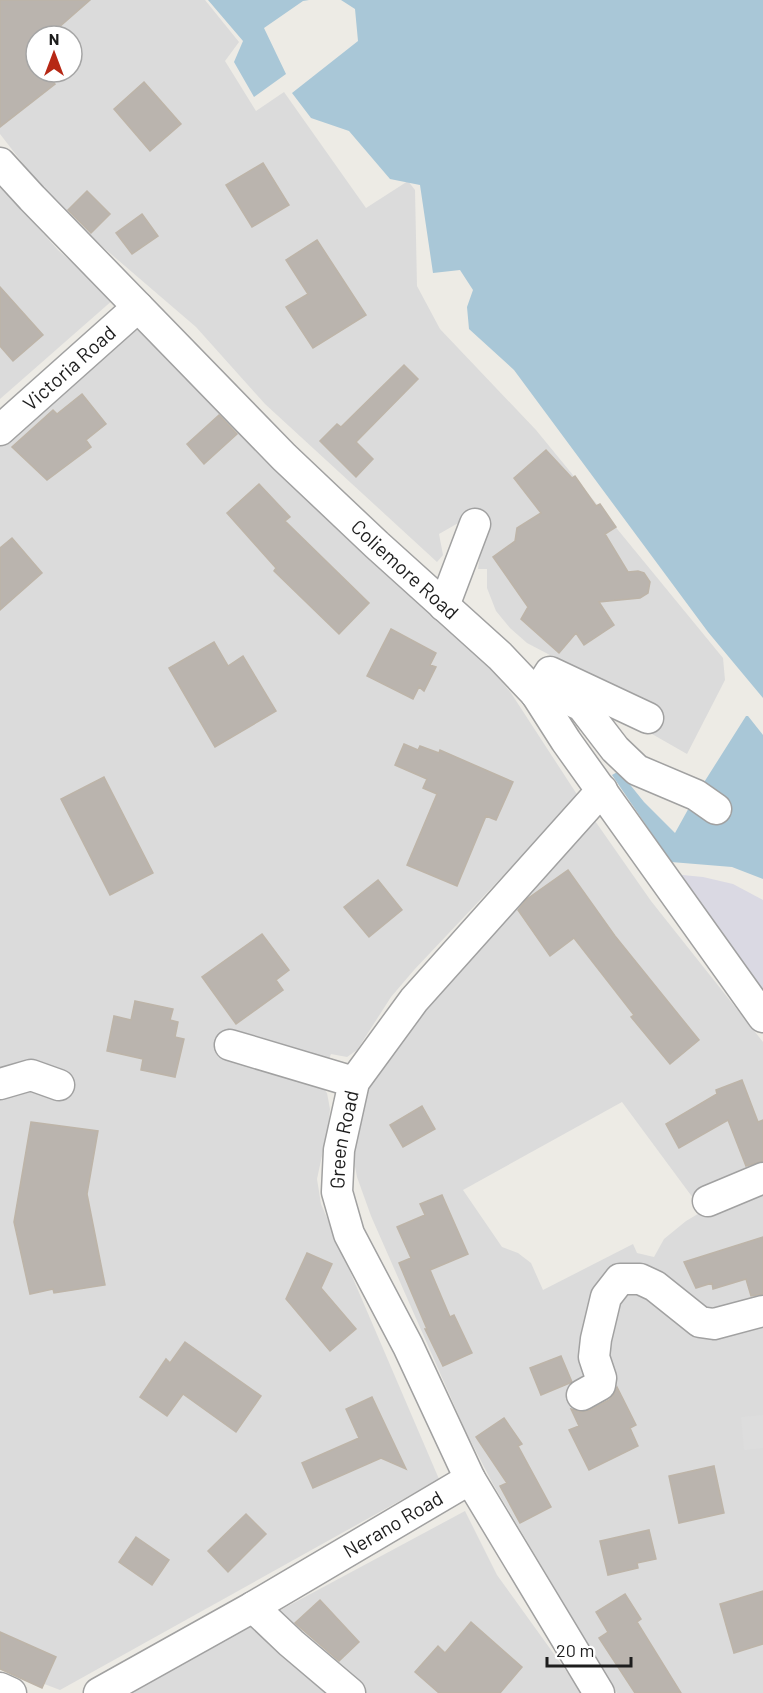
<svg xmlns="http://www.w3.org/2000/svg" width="763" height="1693" font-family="Barlow,sans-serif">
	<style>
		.residential { fill: #dbdbdb; fill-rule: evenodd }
		.parking { fill: #ddd }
		.plaza { fill: #dad9e3 }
		.water { fill: #a9c7d7 }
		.building { fill: #bab4ae; stroke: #bdb4a8; stroke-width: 1.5 }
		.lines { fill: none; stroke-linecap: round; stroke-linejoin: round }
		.minor-casing { stroke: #a1a1a1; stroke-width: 33 }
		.minor { stroke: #fff; stroke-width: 30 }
		.labels { text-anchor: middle; stroke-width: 4.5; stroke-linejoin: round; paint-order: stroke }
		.street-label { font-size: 20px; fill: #1d1d1d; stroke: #fff }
	</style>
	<rect width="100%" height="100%" fill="#edebe5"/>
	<!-- residential -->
	<path class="residential" d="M0,0H205L239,42L225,61L256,111L284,92L366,208L408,181L415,190L417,286L440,329L536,430L723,658L725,680L687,754L561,682L569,665L527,643L510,628L496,611L487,588V569H478L484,522L467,518L439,534L443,555L437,562L265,404L196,327L90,236L45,192L0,134ZM36,36H72V72H36Z
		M0,185L58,250L114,299L0,399Z
		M138,327L490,668L511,693L578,796L414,970L391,997L357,1050L347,1057L331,1054L319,1083L327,1093L330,1109L328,1128L317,1179L321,1204L439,1479L60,1690L0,1667V443Z
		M593,818L651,901L763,1042V1167L693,1198L622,1102L463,1190L502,1247L518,1253L531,1263L543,1290L633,1244L637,1253L654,1257L664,1239L686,1221L708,1208L763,1185V1693H617L493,1484L466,1432L371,1216L357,1177L353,1156L368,1089L425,998Z
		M465,1511L497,1575L582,1693H133L150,1680Z"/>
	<!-- parking -->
	<path class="parking" d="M763,1415V1448L744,1450L741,1417Z"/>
	<!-- plaza -->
	<path class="plaza" d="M672,874L703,877L733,884L763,900V998Z"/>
	<!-- water -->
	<path class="water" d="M208,0H309L303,1L264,28L286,74L254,97L234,62L243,41Z
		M341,0H763V698L708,632L514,370L469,329L467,307L473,290L460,270L433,273L420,185L390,179L349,131L311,118L292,93L358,41L355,9Z
		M746,716H748L763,735V879L732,867L671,862L612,775L619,771L644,802L675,833L696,795Z"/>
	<!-- building -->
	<path class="building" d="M0,0H90L57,29L64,36H36V72H46L55,84L0,127Z
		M144,82L181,124L150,151L114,109Z
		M263,163L289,205L252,227L226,185Z
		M87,191L110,214L91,233L68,210Z
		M142,214L158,236L132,254L116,233Z
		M317,240L366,315L313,348L286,307L308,294L286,260Z
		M0,287L43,335L13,361L0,346Z
		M404,365L418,379L356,442L373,459L356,477L320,441L337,424L341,427Z
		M82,394L106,424L86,440L91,447L47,480L12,447L53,410L57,414Z
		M219,415L237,434L204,464L187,444Z
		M546,450L572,478L575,476L596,506L600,504L616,527L605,534L628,572L638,571L644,573L650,582L648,593L640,598L599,602L614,625L584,645L576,633L559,653L521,619L528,607L493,557L515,541L517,528L541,513L514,478Z
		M259,484L290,517L285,521L369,603L339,634L274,571L276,568L227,513Z
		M12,538L42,573L0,610V548Z
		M391,629L436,653L430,665L436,667L424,691L419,687L413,699L367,676Z
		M214,642L228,666L243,656L276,711L215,747L169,668Z
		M404,744L418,750L420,746L439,753L440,750L513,782L496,820L486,816L457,886L407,865L437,794L423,788L427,779L395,765Z
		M104,777L153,873L110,895L61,799Z
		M568,870L615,936L699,1040L670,1064L631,1017L634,1015L574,938L550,956L518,910L527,899Z
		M378,880L402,910L369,937L344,907Z
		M262,934L289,970L276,980L283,990L236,1024L202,977Z
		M135,1001L173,1009L170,1020L178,1022L175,1037L184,1039L175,1077L141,1070L143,1059L107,1051L114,1016L131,1020Z
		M742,1080L758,1122L763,1120V1161L746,1166L728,1120L679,1148L666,1124L717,1094L716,1090Z
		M422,1106L435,1129L403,1147L390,1125Z
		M31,1122L98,1131L87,1194L105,1285L54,1293L53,1289L30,1294L14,1222Z
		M442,1195L468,1254L430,1270L450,1317L454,1315L472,1353L443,1366L425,1329H427L399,1263L411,1258L397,1227L425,1215L420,1204Z
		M763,1237V1294L751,1296L746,1279L713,1289L712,1283L696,1288L684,1262Z
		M307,1253L332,1264L321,1288L356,1329L330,1351L286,1299Z
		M185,1342L261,1396L236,1432L183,1394L167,1416L140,1397L166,1359L170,1363Z
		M561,1356L572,1382L541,1395L530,1368Z
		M617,1387L636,1425L630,1428L638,1446L589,1470L569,1430L579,1426L571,1409L581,1412L590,1410L609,1400L614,1394Z
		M372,1397L406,1469L381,1458L313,1488L302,1463L359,1438L346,1409Z
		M504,1418L522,1444L518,1446L551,1507L520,1523L500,1486L507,1483L476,1437Z
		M714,1466L724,1513L679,1523L669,1476Z
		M246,1514L266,1534L228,1572L208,1551Z
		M649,1530L656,1559L637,1563L638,1568L608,1575L600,1541Z
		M136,1537L169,1560L152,1585L119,1562Z
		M763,1591V1644L734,1653L720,1604Z
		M625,1594L641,1619L637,1622L681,1693H635L599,1638L608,1632L596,1612Z
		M320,1600L359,1642L339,1661L295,1623Z
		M471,1622L522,1667L500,1693H439L415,1672L438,1646L445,1653Z
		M0,1632L56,1657L42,1688L0,1669Z"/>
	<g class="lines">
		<!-- minor casing -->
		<g class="minor-casing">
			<g id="minor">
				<path id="s1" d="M0,163L32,198L284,457L377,545L500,656L536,694L566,741L763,1017"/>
				<path id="s2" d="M0,430L138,307"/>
				<path d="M444,606L475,524"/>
				<path d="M536,694L569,700L582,706L615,749L637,770L696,795L716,809"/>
				<path d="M536,694L550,672L648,718"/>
				<path d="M230,1045L354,1082"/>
				<path d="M0,1084L31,1075L59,1085"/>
				<path d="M708,1201L763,1178"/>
				<path d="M582,1395L600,1385L601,1378L594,1357L596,1339L606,1297L620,1279H640L655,1286L700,1322L714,1324L763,1311"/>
				<path id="s3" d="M470,1479L408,1346L349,1234L337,1192L339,1150L354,1082L414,1000L602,790"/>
				<path d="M253,1607L291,1643L350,1693"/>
				<path d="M0,1688L11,1693"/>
				<path id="s4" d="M99,1693L253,1607L470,1479L599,1693"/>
			</g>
		</g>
		<!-- minor -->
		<use href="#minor" class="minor"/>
	</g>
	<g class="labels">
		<!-- street labels -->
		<g class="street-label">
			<text dy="7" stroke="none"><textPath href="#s2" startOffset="93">Victoria Road</textPath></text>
			<text dy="7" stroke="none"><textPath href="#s1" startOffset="574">Coliemore Road</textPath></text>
			<text dy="7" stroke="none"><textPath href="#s3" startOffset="370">Green Road</textPath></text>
			<text dy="7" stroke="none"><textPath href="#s4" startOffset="339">Nerano Road</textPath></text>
		</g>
	</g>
	<!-- north arrow -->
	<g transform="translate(54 54)"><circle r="28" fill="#ffffff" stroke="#a5a5a5" stroke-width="1.5"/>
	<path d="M0-4.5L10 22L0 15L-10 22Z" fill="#b62815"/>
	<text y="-9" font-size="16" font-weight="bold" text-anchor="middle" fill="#1d1d1d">N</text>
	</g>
	<!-- scale -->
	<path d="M547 1657v9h84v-9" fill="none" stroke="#1d1d1d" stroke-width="3"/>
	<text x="556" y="1657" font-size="18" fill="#1d1d1d" stroke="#ffffff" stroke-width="4.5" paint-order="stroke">20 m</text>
</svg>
